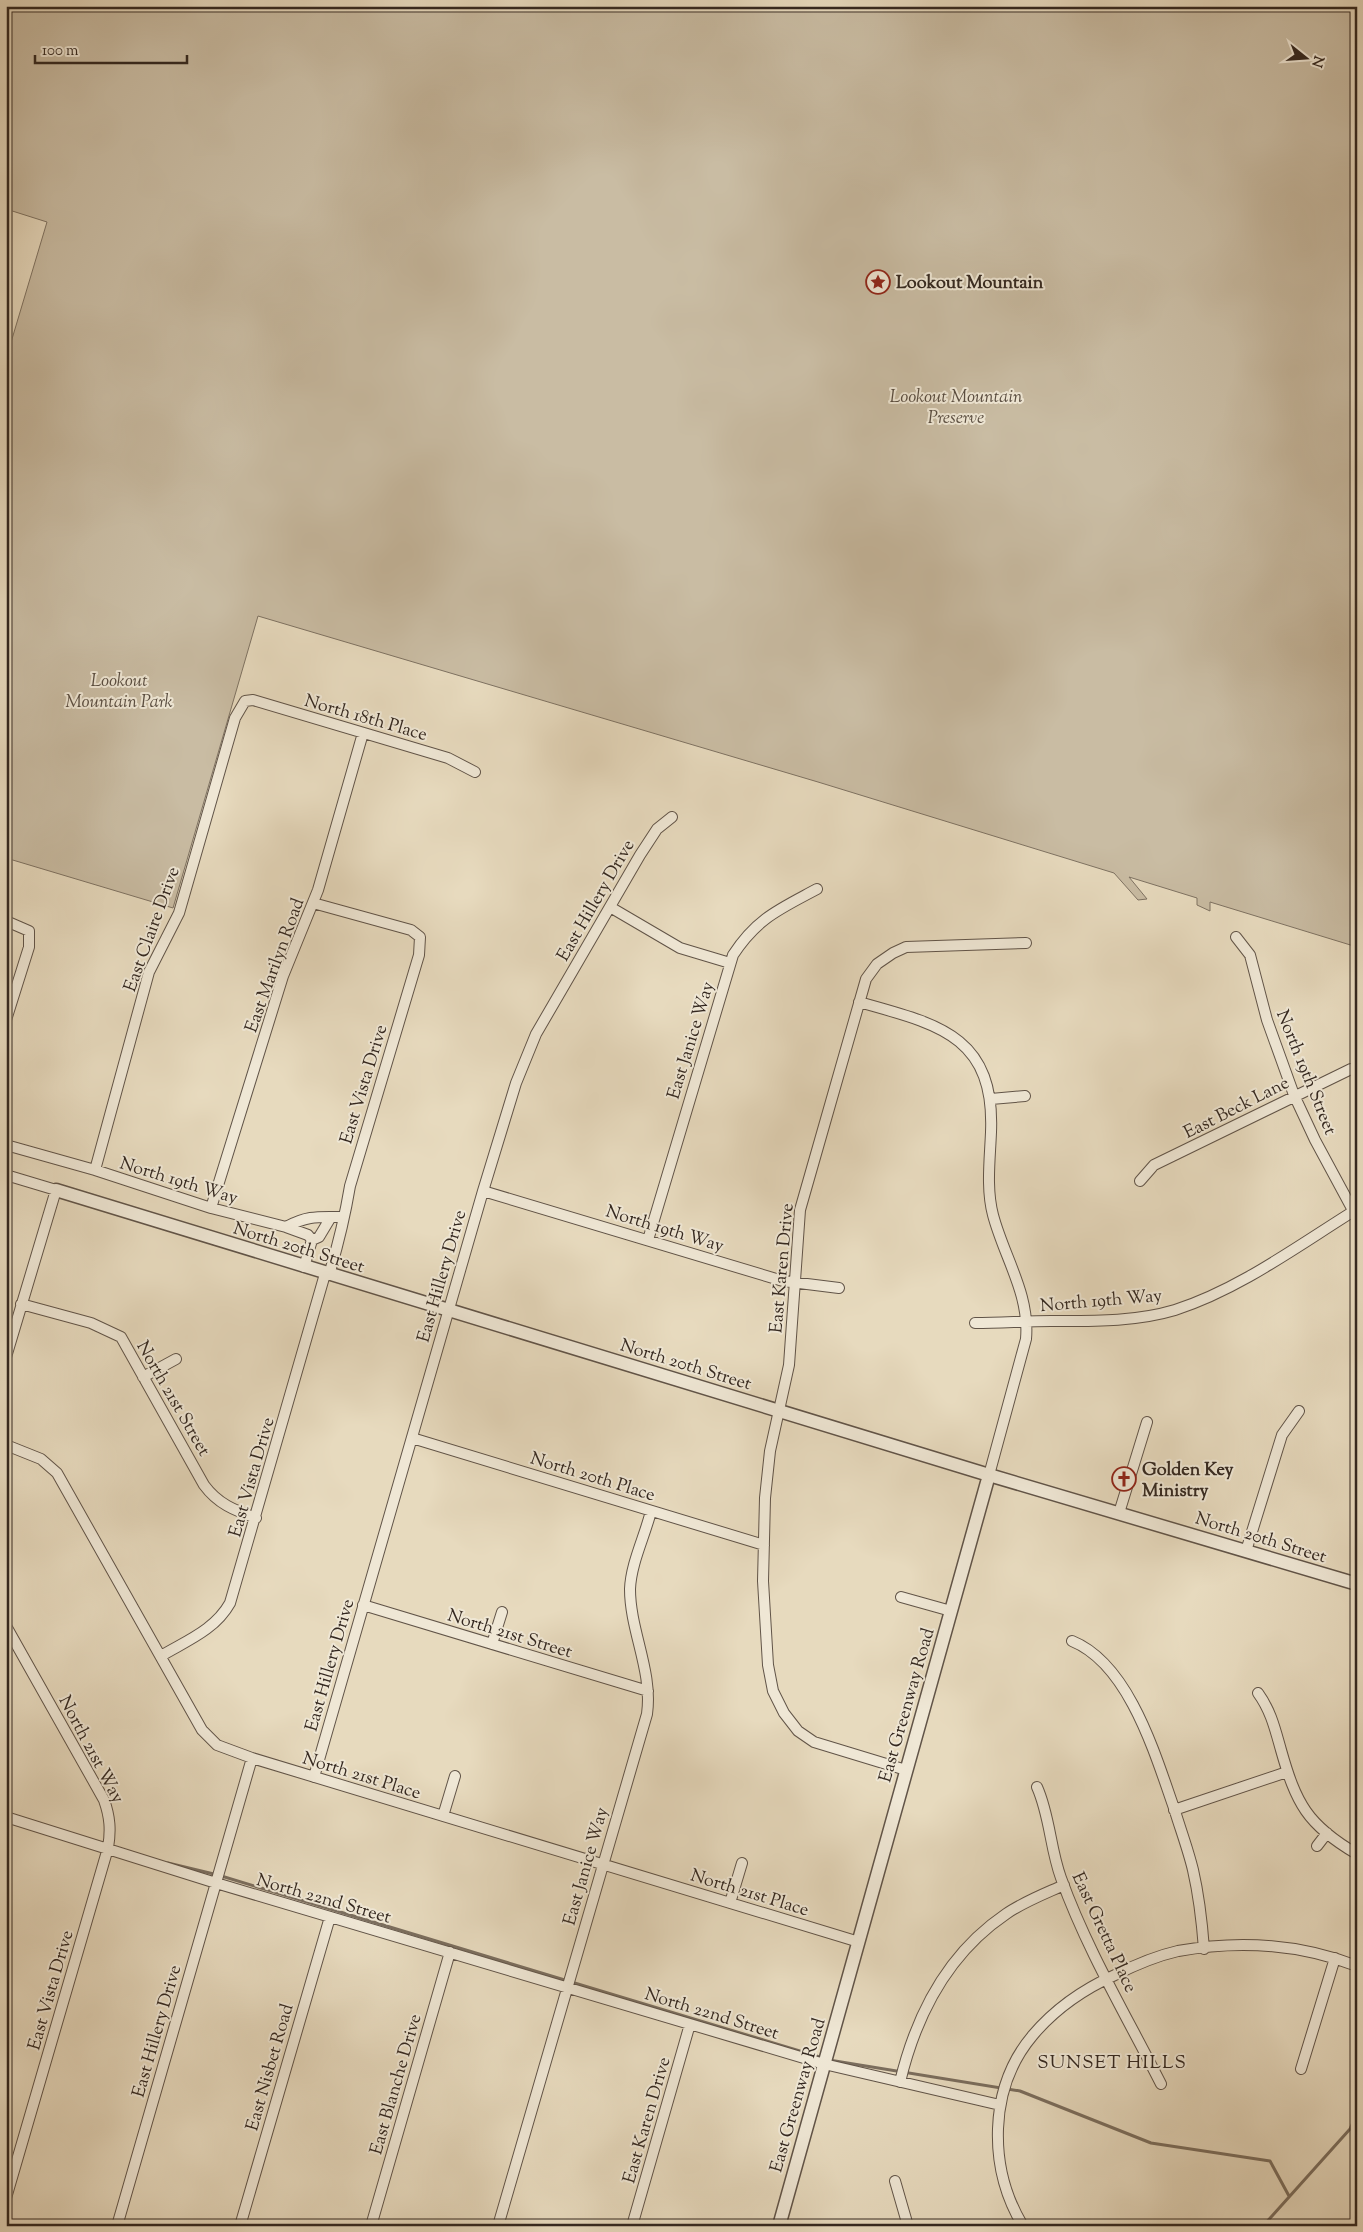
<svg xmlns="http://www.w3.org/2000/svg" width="1363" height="2232" font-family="'Sorts Mill Goudy',serif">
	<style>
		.green { fill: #c9bca3; stroke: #7e7262 }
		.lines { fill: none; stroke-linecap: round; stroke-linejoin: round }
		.stream { stroke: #7b6e5e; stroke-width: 3 }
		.minor-casing { stroke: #615448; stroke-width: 12 }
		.tertiary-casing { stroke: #615448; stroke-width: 15 }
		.minor { stroke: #efe7d5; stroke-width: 10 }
		.tertiary { stroke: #efe7d5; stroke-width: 12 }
		.labels { text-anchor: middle; stroke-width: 4; stroke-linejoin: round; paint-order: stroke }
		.poi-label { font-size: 18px; font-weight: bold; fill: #342820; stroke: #efe7d5; text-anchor: start }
		.park-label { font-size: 18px; font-style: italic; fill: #594d41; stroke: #efe7d5 }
		.street-label { font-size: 18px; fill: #342820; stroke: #efe7d5 }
		.neighbourhood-label { font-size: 19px; letter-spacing: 1px; fill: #342820; stroke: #efe7d5 }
	</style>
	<rect width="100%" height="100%" fill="#e7dabe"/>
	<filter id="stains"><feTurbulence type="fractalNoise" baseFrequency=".004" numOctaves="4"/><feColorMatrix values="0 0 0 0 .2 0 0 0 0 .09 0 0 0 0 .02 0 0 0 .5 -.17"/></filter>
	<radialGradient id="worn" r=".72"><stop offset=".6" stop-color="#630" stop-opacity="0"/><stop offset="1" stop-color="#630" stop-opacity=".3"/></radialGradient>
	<!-- green -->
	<path class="green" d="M6,6H1357V947L1210,902V911L1197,905V898L1129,877L1147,899L1138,900L1114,873L818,782L258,616L173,908L6,858V359L47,222L6,209Z"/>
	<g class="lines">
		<!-- stream -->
		<path class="stream" d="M168,1863L218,1875L823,2058
			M829,2060L1020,2091L1151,2143L1270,2161L1289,2196
			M1263,2226L1350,2129L1357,2113"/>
		<!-- minor casing -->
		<g class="minor-casing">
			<path id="minor" d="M313,903L411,930L420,937L419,955L350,1186C345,1216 338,1245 329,1275
				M610,907L680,948L730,963
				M6,921L29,931V947L6,1020
				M1236,937L1250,955L1267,1020L1294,1095L1315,1140L1356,1216
				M859,1002C937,1024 995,1035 991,1132C990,1159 986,1188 993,1215C1004,1257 1030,1294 1026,1339L989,1475
				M991,1099L1025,1096
				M6,1145L95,1170L211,1208L286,1227C308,1215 319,1217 342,1217
				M95,1170L149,972L179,913L235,718L245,701L253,700L448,758L475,772
				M6,1175L56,1190L6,1357
				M1140,1181L1154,1165L1351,1069
				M483,1191L783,1281L839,1288
				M211,1208L283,976L318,890L363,733
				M286,1227L308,1235L312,1240L304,1267
				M312,1240L319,1237L331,1217
				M648,1240L733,955C757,918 780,909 817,889
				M21,1304L91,1323L121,1337L204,1485C218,1504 234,1510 256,1518
				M975,1323C1001,1323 1026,1321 1051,1321C1092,1321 1135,1322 1175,1310C1240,1289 1299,1245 1357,1209
				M143,1377L176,1359
				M412,1438L764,1545
				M6,1445L41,1459L57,1473L202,1730L217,1745L252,1758L859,1942
				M1119,1513L1147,1422
				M1246,1551L1282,1435L1299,1411
				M901,1597L951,1611
				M363,1605L648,1691
				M6,1626L104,1800C110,1817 111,1830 108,1848L6,2198
				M1072,1641C1129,1664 1155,1754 1174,1808C1180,1828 1188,1849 1193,1870C1199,1896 1202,1922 1204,1949
				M492,1644L502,1612
				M161,1656C186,1641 215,1630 230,1603L325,1274
				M1258,1693C1271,1711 1275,1729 1281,1750C1296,1803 1307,1825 1357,1854
				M906,1770L814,1742L798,1731L784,1713L773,1691L768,1665L763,1581L765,1498L770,1451L789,1365L800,1210L866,979L877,964L893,953L906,947L1026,943
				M314,1777L483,1191L516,1083L536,1034L640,855L657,829L672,817
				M1037,1787C1050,1816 1050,1848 1061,1878C1087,1950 1127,2017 1161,2084
				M1174,1810L1287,1772
				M443,1816L455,1776
				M6,1817L216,1883L824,2064L1000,2105
				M1317,1846L1327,1833
				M730,1903L742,1863
				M1301,2069L1335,1958
				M900,2082C916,2015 947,1954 1006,1914C1023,1902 1044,1894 1064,1885
				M895,2181L908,2226
				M117,2226L252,1758
				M240,2226L330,1917
				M371,2226L450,1952
				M498,2226L647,1714C653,1671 630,1631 630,1589C631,1563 645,1536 651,1511
				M632,2226L690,2024
				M1023,2226C988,2168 988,2088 1033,2035C1055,2009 1084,1989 1115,1975C1135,1965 1156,1956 1178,1951C1238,1940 1300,1944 1357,1966"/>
		</g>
		<!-- tertiary casing -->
		<g class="tertiary-casing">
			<path id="tertiary" d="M56,1190L989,1475L1357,1584
				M779,2226L989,1475"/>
		</g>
		<!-- minor -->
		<use href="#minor" class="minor"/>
		<!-- tertiary -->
		<use href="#tertiary" class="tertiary"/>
	</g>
	<!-- icons -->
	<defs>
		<g id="sight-ring" transform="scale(1.25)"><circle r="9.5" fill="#efe7d5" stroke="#8f2418" stroke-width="1.5"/><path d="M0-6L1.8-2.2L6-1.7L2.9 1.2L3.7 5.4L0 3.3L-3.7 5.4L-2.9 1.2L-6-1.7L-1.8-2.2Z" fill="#8f2418"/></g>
		<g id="church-ring" transform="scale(1.25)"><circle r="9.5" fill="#efe7d5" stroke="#8f2418" stroke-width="1.5"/><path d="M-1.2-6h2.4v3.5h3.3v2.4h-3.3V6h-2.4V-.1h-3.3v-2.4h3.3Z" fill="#8f2418"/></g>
	</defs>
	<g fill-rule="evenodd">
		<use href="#sight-ring" x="878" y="282"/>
		<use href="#church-ring" x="1124" y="1479"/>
	</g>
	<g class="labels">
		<!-- poi labels -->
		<g class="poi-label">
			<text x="896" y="288">Lookout Mountain</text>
			<text x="1142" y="1475">Golden Key<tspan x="1142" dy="21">Ministry</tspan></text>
		</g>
		<!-- park labels -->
		<g class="park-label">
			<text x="956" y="402">Lookout Mountain<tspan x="956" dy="21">Preserve</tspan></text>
			<text x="119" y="686">Lookout<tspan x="119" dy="21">Mountain Park</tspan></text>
		</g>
		<!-- street labels -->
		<g class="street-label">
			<text transform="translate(366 717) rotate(16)" y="6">North 18th Place</text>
			<text transform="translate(595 900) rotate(-60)" y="6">East Hillery Drive</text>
			<text transform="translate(151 929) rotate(-70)" y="6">East Claire Drive</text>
			<text transform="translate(274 965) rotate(-70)" y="6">East Marilyn Road</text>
			<text transform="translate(690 1040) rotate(-73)" y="6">East Janice Way</text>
			<text transform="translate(1307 1072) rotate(68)" y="6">North 19th Street</text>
			<text transform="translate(363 1084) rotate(-73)" y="6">East Vista Drive</text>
			<text transform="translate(1236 1107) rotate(-27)" y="6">East Beck Lane</text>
			<text transform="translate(179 1180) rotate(17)" y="6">North 19th Way</text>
			<text transform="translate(665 1228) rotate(17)" y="6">North 19th Way</text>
			<text transform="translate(299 1247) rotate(17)" y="6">North 20th Street</text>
			<text transform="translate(781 1268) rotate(-85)" y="6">East Karen Drive</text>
			<text transform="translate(441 1276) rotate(-74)" y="6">East Hillery Drive</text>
			<text transform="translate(1101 1300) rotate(-5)" y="6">North 19th Way</text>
			<text transform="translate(686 1364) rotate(17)" y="6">North 20th Street</text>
			<text transform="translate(174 1398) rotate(60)" y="6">North 21st Street</text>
			<text transform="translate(593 1476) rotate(17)" y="6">North 20th Place</text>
			<text transform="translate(251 1477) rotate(-74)" y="6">East Vista Drive</text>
			<text transform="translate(1261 1537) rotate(17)" y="6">North 20th Street</text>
			<text transform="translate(510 1633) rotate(17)" y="6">North 21st Street</text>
			<text transform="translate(329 1665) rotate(-74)" y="6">East Hillery Drive</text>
			<text transform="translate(906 1705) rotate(-74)" y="6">East Greenway Road</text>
			<text transform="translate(92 1749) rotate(62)" y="6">North 21st Way</text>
			<text transform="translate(362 1775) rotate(17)" y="6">North 21st Place</text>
			<text transform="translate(585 1866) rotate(-74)" y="6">East Janice Way</text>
			<text transform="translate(750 1892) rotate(17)" y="6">North 21st Place</text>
			<text transform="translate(324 1898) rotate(16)" y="6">North 22nd Street</text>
			<text transform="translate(1105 1932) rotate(65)" y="6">East Gretta Place</text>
			<text transform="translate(50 1990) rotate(-74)" y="6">East Vista Drive</text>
			<text transform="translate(712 2013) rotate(17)" y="6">North 22nd Street</text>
			<text transform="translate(156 2031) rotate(-74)" y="6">East Hillery Drive</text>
			<text transform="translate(269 2067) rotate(-74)" y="6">East Nisbet Road</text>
			<text transform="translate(395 2084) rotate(-74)" y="6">East Blanche Drive</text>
			<text transform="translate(797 2095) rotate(-74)" y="6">East Greenway Road</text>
			<text transform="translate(646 2120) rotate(-74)" y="6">East Karen Drive</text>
		</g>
		<!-- neighbourhood labels -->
		<g class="neighbourhood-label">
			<text x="1112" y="2068">SUNSET HILLS</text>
		</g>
	</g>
	<!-- margin -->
	<rect width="1363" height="2232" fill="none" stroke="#e7dabe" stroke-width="25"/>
	<rect x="8" y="8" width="1348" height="2217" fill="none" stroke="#342820" stroke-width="2.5"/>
	<rect x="12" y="12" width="1338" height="2207" fill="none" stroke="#342820"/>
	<!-- north arrow -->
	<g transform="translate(1306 58) rotate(107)" stroke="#efe7d5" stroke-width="4" paint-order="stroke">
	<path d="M0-4L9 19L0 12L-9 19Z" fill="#342820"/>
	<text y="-8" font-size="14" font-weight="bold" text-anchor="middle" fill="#342820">N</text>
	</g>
	<!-- scale -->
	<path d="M35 55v8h152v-8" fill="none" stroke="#342820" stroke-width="2.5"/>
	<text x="42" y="55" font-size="15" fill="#342820" stroke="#efe7d5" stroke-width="4" paint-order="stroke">100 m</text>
	<rect width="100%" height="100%" filter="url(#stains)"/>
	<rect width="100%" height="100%" fill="url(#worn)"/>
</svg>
